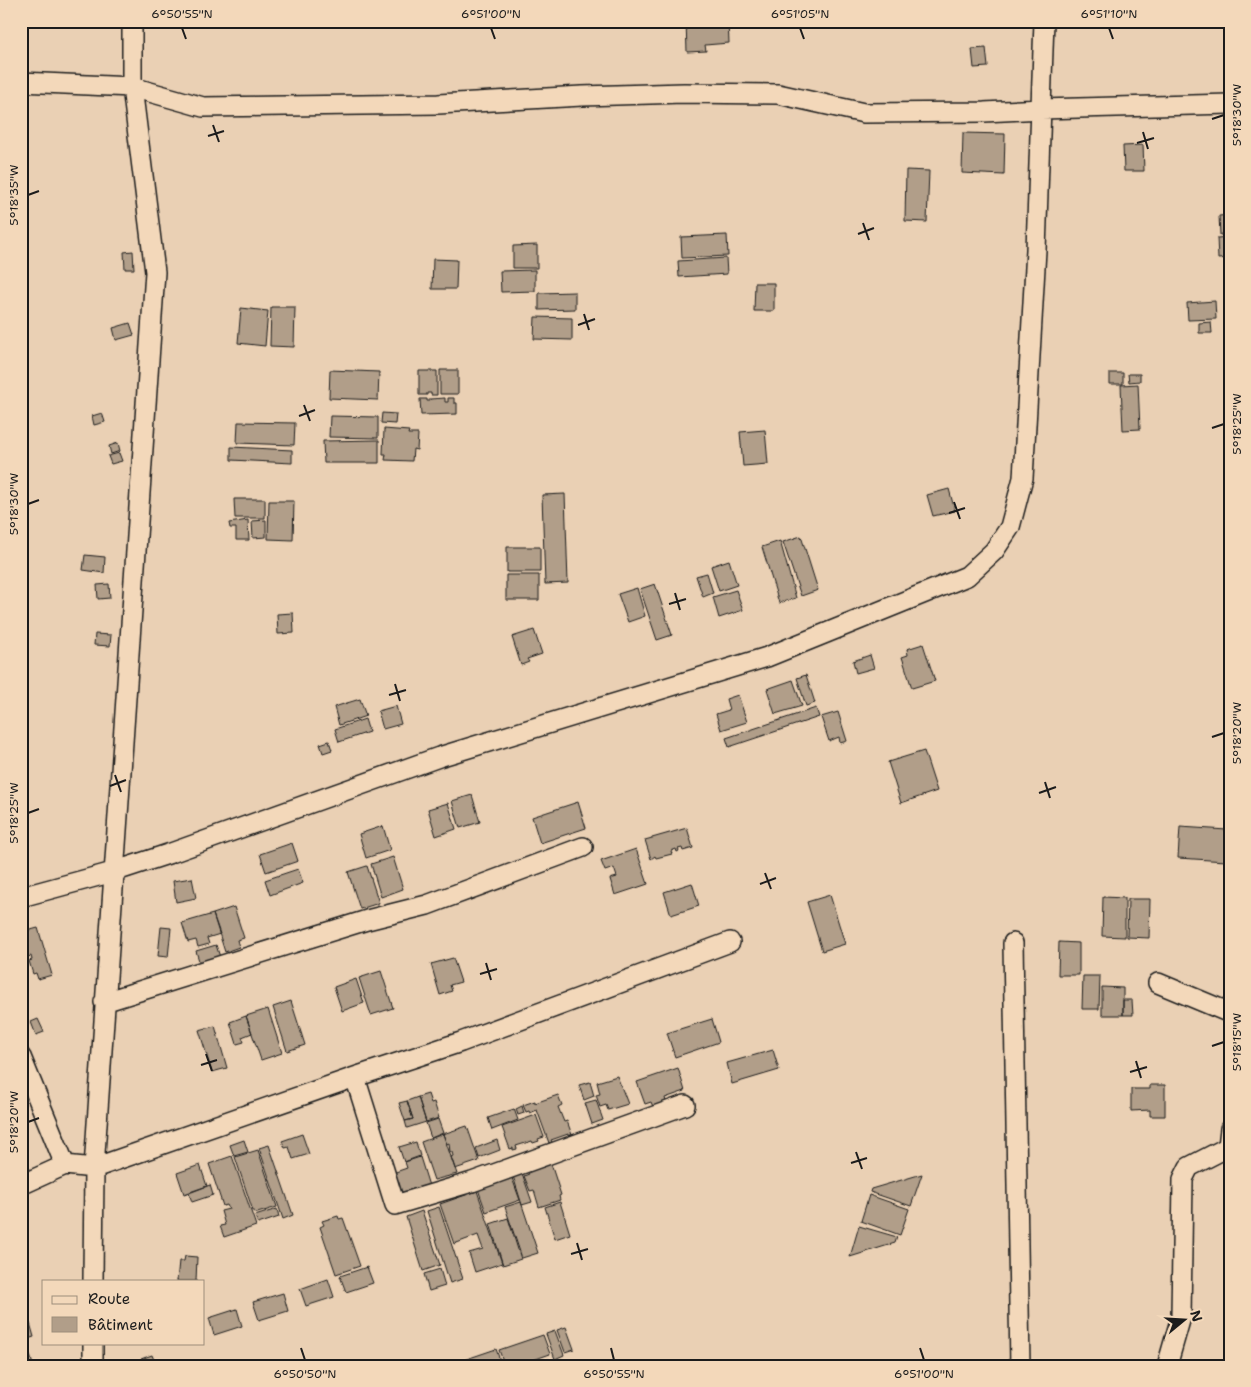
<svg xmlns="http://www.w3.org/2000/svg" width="1251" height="1387" font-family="'Shantell Sans',sans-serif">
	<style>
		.building { fill: #b19e89; stroke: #1c1c1c }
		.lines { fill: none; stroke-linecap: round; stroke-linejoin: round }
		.minor-casing { stroke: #1c1c1c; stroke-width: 22 }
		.minor { stroke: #f3d8ba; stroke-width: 19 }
		.ticks { fill: none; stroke: #1c1c1c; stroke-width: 2 }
		.neatline { fill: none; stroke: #1c1c1c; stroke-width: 2 }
		.ticks-label { font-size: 12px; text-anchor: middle; fill: #1c1c1c }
	</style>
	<rect width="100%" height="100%" fill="#ead0b4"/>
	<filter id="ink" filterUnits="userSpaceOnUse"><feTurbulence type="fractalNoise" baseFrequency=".02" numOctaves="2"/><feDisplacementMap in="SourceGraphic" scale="10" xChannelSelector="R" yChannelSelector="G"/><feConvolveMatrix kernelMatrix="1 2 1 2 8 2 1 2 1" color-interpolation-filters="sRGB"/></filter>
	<g filter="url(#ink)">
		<!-- building -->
		<path class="building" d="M686,21H728L729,43L705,45L706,51L687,52Z
			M986,48L988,67L974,68L972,49Z
			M963,133L1005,134L1004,175L962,173Z
			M1143,145L1144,171H1124L1123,146Z
			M906,170L929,171L927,222L905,221Z
			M1230,215V235H1220L1219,216Z
			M727,235L728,256L682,258L681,237Z
			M1230,237V258L1218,259L1217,238Z
			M537,245V268H513V246Z
			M133,251L134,269H125L124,252Z
			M726,258L727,274L679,277L678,261Z
			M433,259L457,260L456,289H432Z
			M535,270V291L501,292L500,271Z
			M755,283H774V311H754Z
			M575,292V309L539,310V293Z
			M1215,301L1216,319L1188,320L1187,303Z
			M271,307H295L294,347L270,346Z
			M241,308L268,311L265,346L238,343Z
			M535,317L572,318V340L534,339Z
			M1211,322L1212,333H1199V323Z
			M130,323L134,335L116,340L113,328Z
			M330,370L379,372L378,400L329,398Z
			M440,370H458V394H440Z
			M419,371H437V395H431V393H427V395H419Z
			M1110,373H1123V384H1110Z
			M1128,374H1140V381L1129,382Z
			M1138,384L1140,429L1123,430L1121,385Z
			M445,398V402H448V398H454V403H457V414L421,415L420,399H427V401H430V399Z
			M102,413L105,422L94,425L92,416Z
			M382,413L396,414L395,424L381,423Z
			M330,416L378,417V438L329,437Z
			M238,422L295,423L294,445L237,443Z
			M384,429L409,431L408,434H418L417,450L413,449L412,461L385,460L386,454H383Z
			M765,430L768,464L743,466L740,432Z
			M379,440V463H324L323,441Z
			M118,443L120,451L111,454L109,446Z
			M231,447L292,450V463L231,460Z
			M119,453L122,461L111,464L108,456Z
			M949,489L955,511L933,516L927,495Z
			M565,494L568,583L545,584L542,495Z
			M234,499H265V518H235Z
			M269,501H294L293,540L268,539Z
			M248,520L249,540H236V528H230L229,523Z
			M266,520V537L253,538L252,521Z
			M801,536L818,590L801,596L783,542Z
			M780,541L796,598L779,603L762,547Z
			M507,547H540V572H507Z
			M85,555L105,557L104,573L83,570Z
			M729,560L737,585L719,591L711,566Z
			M707,573L713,593L703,597L696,576Z
			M506,575H539V600H506Z
			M109,584L110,598L98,599L97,585Z
			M655,584L672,635L657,640L640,589Z
			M637,588L645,616L628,622L618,594Z
			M736,590L743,610L719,618L713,597Z
			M293,613L294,633L278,634L277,614Z
			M534,630L542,654L527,659L529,662L521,665L512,637Z
			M95,634L111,635L110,646L94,645Z
			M923,644L935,681L912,688L902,657L908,655L907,649Z
			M870,655L874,668L856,673L853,661Z
			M806,675L815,703L806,706L797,678Z
			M793,680L802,706L775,714L767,689Z
			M738,695L747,722L721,730L716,714L729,710L726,699Z
			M360,699L366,716L339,725L334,707Z
			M396,706L401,724L383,729L378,711Z
			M816,708L819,717L729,747L726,738Z
			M838,712L847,741L840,743L839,737L829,741L821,717Z
			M365,719L369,732L339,742L335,729Z
			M329,741L332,750L323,753L320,744Z
			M924,751L937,791L901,803L888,762Z
			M472,795L480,822L460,828L452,801Z
			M578,802L586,828L540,843L532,817Z
			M448,803L456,829L436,836L428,809Z
			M383,826L390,850L366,858L359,834Z
			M1180,827L1227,830L1226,861L1178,858Z
			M687,828L693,848L683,851L682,848L678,849L679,851L677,852L676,849L671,851L672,854L656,858L655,856L651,859L645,840Z
			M292,843L298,861L266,872L260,854Z
			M636,849L648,884L615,895L610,879L617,877L614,868L605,871L601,861Z
			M393,857L403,889L381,897L371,864Z
			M367,866L379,903L360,909L348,872Z
			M298,869L303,883L270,895L265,880Z
			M192,878L196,898L176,902L173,881Z
			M692,883L699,906L671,915L664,892Z
			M830,895L845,944L822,951L807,902Z
			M1103,897L1125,898V937L1102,936Z
			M1128,899H1150L1149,938L1127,937Z
			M234,907L244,938L237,940L239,947L225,952L213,914Z
			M213,914L220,934L207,938L209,944L198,947L196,940L188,942L182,923Z
			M161,927L171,928L168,957L158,956Z
			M38,928L52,975L38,979L36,973L33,974L29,961L32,960L31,956L28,957L23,939L25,938L23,932Z
			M1059,942L1079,943V975H1058Z
			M216,945L220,957L200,964L196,951Z
			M453,958L461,982L450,985L452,991L440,995L431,964Z
			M381,971L393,1008L371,1015L359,978Z
			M1083,976H1100L1099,1009H1082Z
			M356,979L364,1003L342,1011L334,987Z
			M1102,987L1123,988V1015H1102Z
			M1123,1000H1132L1133,1015H1123Z
			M291,1001L305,1045L287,1051L273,1007Z
			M268,1009L282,1053L261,1060L246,1016Z
			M246,1016L252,1033L242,1037L244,1042L237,1044L230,1022Z
			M38,1019L44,1032L36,1035L31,1022Z
			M712,1019L719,1042L675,1057L667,1033Z
			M215,1026L227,1068L212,1072L199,1030Z
			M773,1050L779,1070L732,1084L727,1063Z
			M678,1068L685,1091L665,1098L667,1105L654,1109L651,1102L645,1104L637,1082Z
			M617,1076L628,1104L608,1110L606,1105L600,1107L596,1095L600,1094L597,1082Z
			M590,1082L594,1096L584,1100L579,1085Z
			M1150,1085H1165V1116H1150V1110L1131,1111V1089H1150Z
			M428,1094L431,1103L434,1102L439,1118L426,1122L418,1097Z
			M558,1095L562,1105L558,1107L564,1122L567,1121L572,1135L568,1136V1134L551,1140L552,1142L549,1143L537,1110L530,1113L529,1111L526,1112L523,1105L535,1101V1103Z
			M418,1097L426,1122L407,1128L405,1121L413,1119L407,1101Z
			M596,1100L603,1120L592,1124L585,1103Z
			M407,1101L413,1119L405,1121L399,1103Z
			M522,1106L524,1113L518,1115L516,1109Z
			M514,1109L518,1120L492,1130L488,1118Z
			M536,1115L544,1137L538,1139L539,1141L533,1143L532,1141L516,1146L517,1149L513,1150V1148L510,1149L502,1127Z
			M438,1119L443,1133L431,1138L426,1123Z
			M467,1126L479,1161L455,1169L451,1157L453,1156L452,1152H450L449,1143L447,1144L443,1134Z
			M302,1134L309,1154L293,1159L289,1147L285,1148L282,1141Z
			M443,1134L457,1174L434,1180L421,1142Z
			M244,1140L248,1152L234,1156L230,1145Z
			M497,1140L500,1150L479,1158L476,1148Z
			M416,1142L420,1156L404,1162L399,1147Z
			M269,1145L293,1215L283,1219L259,1148Z
			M258,1150L277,1207L254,1214L235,1157Z
			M232,1156L256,1226L224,1237L220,1226L225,1225L221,1211L229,1209L227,1205L223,1206L209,1164Z
			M420,1157L429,1186L398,1197L390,1174L407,1168L405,1162Z
			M551,1164L561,1195L559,1196L560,1200L539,1207L534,1190L530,1191L524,1176L529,1174L528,1172Z
			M200,1165L207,1186L184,1194L177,1173Z
			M522,1173L532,1202L522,1205L513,1176Z
			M922,1174L911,1206L870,1192L871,1189Z
			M512,1178L520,1200L486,1212L478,1189Z
			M1227,1179H1230V1254H1225Z
			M210,1185L213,1195L192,1202L189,1193Z
			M477,1191L502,1263L475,1272L469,1253L483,1249L478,1235L454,1244L440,1204Z
			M869,1195L909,1209L900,1235L861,1221Z
			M521,1202L538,1253L522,1258L505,1207Z
			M560,1202L570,1234L555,1239L545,1207Z
			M439,1207L463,1279L450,1283L427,1211Z
			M277,1209L279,1217L258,1224L255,1216Z
			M422,1211L440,1265L423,1271L406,1217Z
			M338,1216L339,1219L343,1218L360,1266L336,1274L320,1227L324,1225L322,1221Z
			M508,1218L521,1259L503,1265L490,1224Z
			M859,1226L897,1237L895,1243L850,1257Z
			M185,1256L197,1257L196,1281H177L179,1261H184Z
			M367,1267L373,1283L346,1292L340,1276Z
			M440,1269L445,1286L429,1291L424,1274Z
			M328,1279L334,1297L306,1306L300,1289Z
			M283,1293L288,1311L259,1320L253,1302Z
			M237,1309L242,1326L214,1335L209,1318Z
			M30,1323L34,1337L21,1341V1325Z
			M566,1327L574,1349L565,1352L557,1330Z
			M555,1331L564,1355L555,1359L546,1334Z
			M543,1335L550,1354L516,1366H505L499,1350Z
			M27,1345L33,1365L21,1366V1347Z
			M496,1349L502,1366H456L455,1363Z
			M152,1355L156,1365L144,1366L141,1359Z
			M549,1359L552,1366H531Z
			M179,1362L189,1363V1366H179Z"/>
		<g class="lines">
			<!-- minor casing -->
			<g class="minor-casing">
				<path id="minor" d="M21,82L132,87L203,107L438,104L582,96L684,93L778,94L864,113L984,112L1041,109L1230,104
					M21,897L113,872L171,853L439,757L767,657L967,576L994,551L1010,527L1023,478L1036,250L1044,21
					M1013,943L1020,1366
					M1158,983L1230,1013
					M104,1002L367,920L427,905L583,847
					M21,1057L65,1165
					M355,1077L395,1205L472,1182L685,1105
					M1228,1146L1230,1129
					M21,1185L65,1165L94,1168L355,1077L461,1042L730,942
					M93,1281L94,1168L155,272L132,87V21
					M93,1366V1343
					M1167,1366L1181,1317L1183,1179L1189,1167L1230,1146"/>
			</g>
			<!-- minor -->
			<use href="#minor" class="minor"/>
		</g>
	</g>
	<!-- ticks -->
	<path class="ticks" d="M182,28L186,39M491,28L495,39M800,28L804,39M1109,28L1113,39M1212,119L1224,115M213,125L219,142M1143,132L1148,149M208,136L224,131M1137,143L1154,138M28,195L39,191M863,223L869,240M858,234L874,228M584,314L589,330M578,325L595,319M304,405L310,421M299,416L315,410M1212,428L1224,424M954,502L960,519M28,504L39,500M949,513L965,508M675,593L680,610M669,604L686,599M395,684L400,701M389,695L406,690M1212,737L1224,733M115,775L121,792M1045,782L1050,798M110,786L126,780M1039,793L1056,787M28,813L39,809M765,873L771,889M760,884L776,878M486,963L491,980M480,974L497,969M1212,1046L1224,1042M206,1054L212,1071M1136,1061L1141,1078M201,1065L217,1060M1130,1072L1147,1067M28,1122L39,1118M856,1152L862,1169M851,1163L867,1158M577,1243L582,1260M571,1254L588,1249M301,1348L305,1360M611,1348L614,1360M920,1348L924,1360"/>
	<!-- margin -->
	<rect width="1251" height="1387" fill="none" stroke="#f3d8ba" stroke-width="55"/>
	<!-- legend -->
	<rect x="42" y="1280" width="162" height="65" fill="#f3d8ba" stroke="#9d8d7b"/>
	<rect x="52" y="1296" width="25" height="8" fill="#f3d8ba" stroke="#9d8d7b"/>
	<text x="88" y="1304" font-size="15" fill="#1c1c1c">Route</text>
	<rect x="52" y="1317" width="25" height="15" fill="#b19e89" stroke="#9d8d7b"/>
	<text x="88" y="1330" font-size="15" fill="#1c1c1c">Bâtiment</text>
	<!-- north arrow -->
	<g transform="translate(1184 1320) rotate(72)" stroke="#f3d8ba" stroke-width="4" paint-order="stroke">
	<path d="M0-4L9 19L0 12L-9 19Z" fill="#1c1c1c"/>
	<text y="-8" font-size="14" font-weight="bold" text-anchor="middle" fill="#1c1c1c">N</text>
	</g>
	<rect x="28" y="28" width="1196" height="1332" class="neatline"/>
	<g class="ticks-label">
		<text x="182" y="18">6°50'55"N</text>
		<text x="491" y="18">6°51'00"N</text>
		<text x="800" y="18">6°51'05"N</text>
		<text x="1109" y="18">6°51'10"N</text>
		<text transform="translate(1237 115) rotate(-90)" y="4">5°18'30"W</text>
		<text transform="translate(14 195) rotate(-90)" y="4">5°18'35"W</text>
		<text transform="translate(1237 424) rotate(-90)" y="4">5°18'25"W</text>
		<text transform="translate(14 504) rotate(-90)" y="4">5°18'30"W</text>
		<text transform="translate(1237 733) rotate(-90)" y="4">5°18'20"W</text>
		<text transform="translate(14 813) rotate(-90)" y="4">5°18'25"W</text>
		<text transform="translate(1237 1042) rotate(-90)" y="4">5°18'15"W</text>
		<text transform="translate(14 1122) rotate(-90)" y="4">5°18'20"W</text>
		<text x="305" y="1378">6°50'50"N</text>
		<text x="614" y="1378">6°50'55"N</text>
		<text x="924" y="1378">6°51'00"N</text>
	</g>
</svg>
